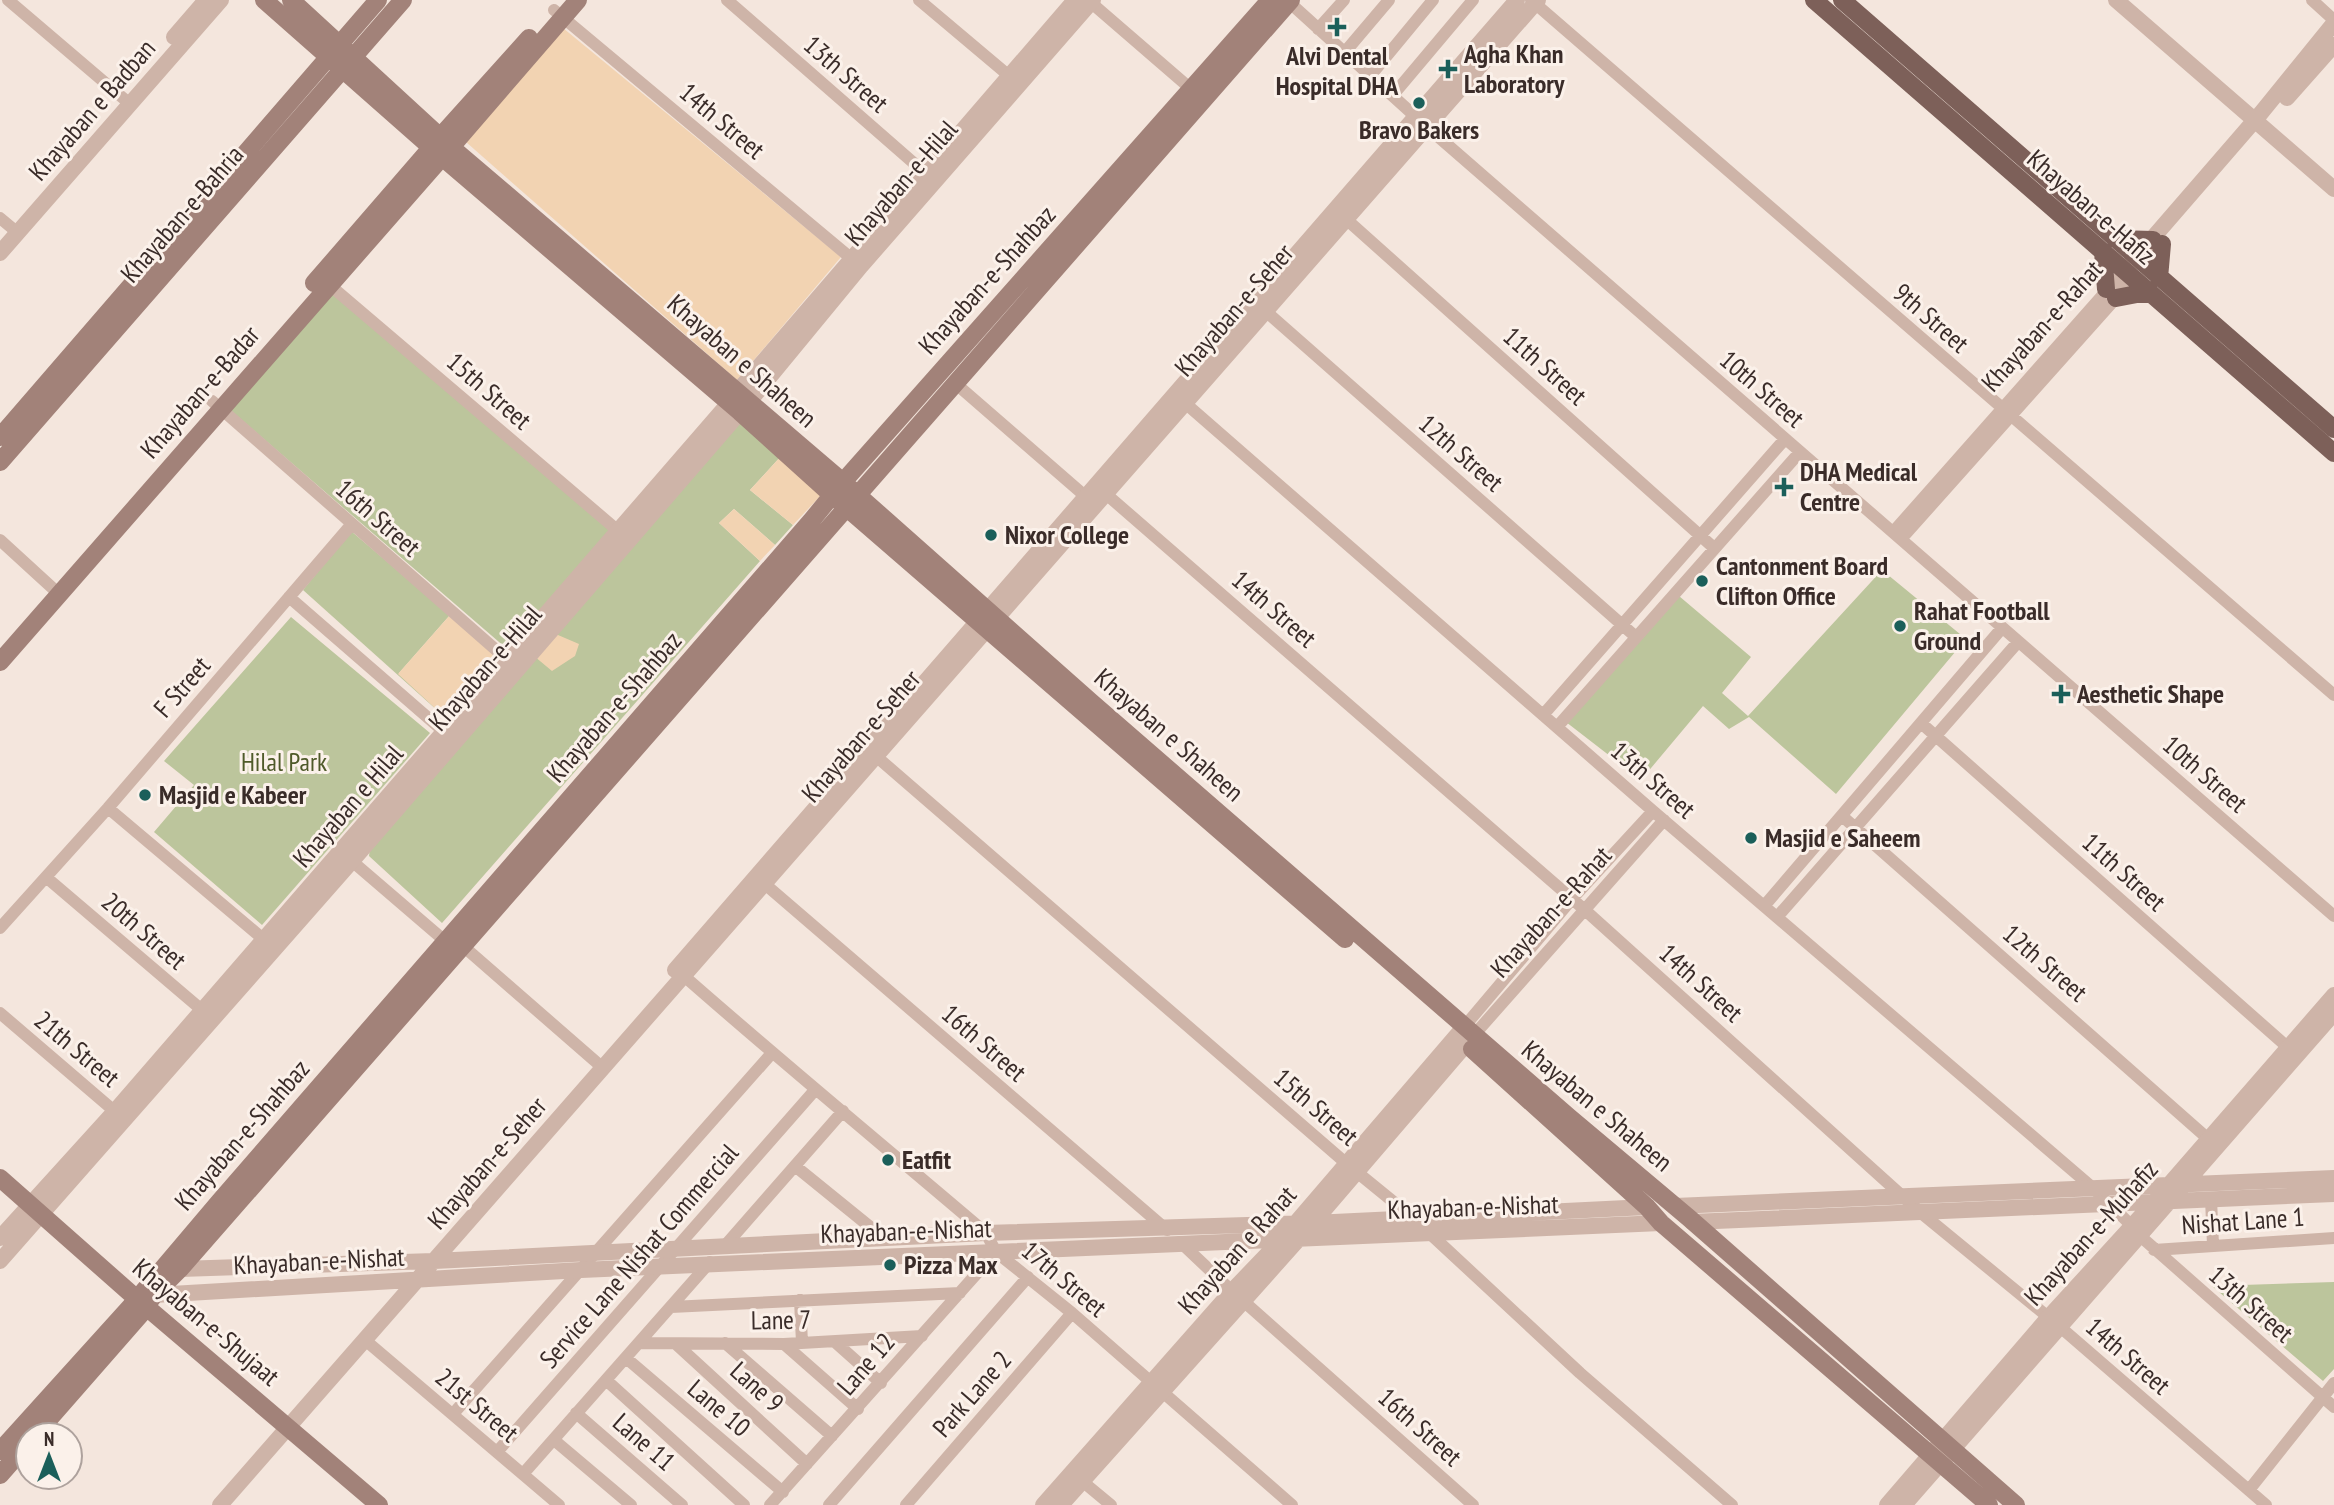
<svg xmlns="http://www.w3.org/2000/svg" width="2334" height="1505" font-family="'PT Sans Narrow',sans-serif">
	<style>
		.green { fill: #bcc59c }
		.sand { fill: #f2d3b2 }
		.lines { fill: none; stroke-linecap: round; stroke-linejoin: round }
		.minor { stroke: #ceb4a8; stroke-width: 12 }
		.tertiary { stroke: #ceb4a8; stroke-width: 16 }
		.secondary { stroke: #a28279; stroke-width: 18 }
		.primary { stroke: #7d6059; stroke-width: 18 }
		.poi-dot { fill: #1b5f5a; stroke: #fbf1ea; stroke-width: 2.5 }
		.labels { text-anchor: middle; stroke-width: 6; stroke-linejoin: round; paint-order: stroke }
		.poi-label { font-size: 26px; font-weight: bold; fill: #3a2c29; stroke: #fbf1ea; text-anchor: start }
		.street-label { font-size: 26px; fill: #3a2c29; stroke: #fbf1ea }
		.park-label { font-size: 26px; fill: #4f5a2a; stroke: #fbf1ea }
	</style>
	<rect width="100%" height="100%" fill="#f4e6dd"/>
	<!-- green -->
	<path class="green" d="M330,290L614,532L506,648L229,409Z
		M741,417L782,455L750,490L793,525L775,545L734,509L719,523L760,561L442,923L369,856L370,848L534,656L558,635V625Z
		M351,531L450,615L399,673L448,720L303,590Z
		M1882,570L1966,639L1836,794L1749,717L1729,729L1703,706L1641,780L1566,722L1679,596L1751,657L1722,693L1748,716Z
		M291,617L430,733L262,925L154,832L194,785L164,761Z
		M2334,1282V1369L2323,1381L2212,1286Z"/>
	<!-- sand -->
	<path class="sand" d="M563,28L841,257L737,380L466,142Z
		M782,455L823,493L793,525L750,490Z
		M734,509L775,545L760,561L719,523Z
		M450,615L503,660L448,720L398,674Z
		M558,627V635L579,644L575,656L552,671L534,656Z"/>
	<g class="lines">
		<!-- minor -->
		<path class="minor" d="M8,0L130,104
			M727,0L932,179
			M919,0L1014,80
			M1088,0L1191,89
			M1531,0L2334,695
			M2312,0L2334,20
			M1289,2L1427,127L2334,916
			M554,10L858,264
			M1318,29L1344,0
			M1345,52L1389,0
			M1371,75L1433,0
			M1393,95L1473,0
			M0,218L18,233
			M1346,219L1713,547
			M325,281L623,535
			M1261,307L1636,637
			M955,383L1092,502
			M212,401L511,663
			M1185,403L1653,811L2093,1188L2132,1226
			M1106,494L1586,911L1920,1212L2059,1326L2266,1505
			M1894,531L2125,270
			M1902,538L2134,278
			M0,540L59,594
			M289,597L449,736
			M1543,715L1785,439
			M1921,723L2293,1052
			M1557,727L1800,452
			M870,751L1347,1164L1412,1217L1580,1373L1732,1505
			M108,808L268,943
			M1842,816L2214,1144
			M346,856L445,941
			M47,878L209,1016
			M759,879L1167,1230
			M1765,905L2002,628
			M1778,916L2018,642
			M0,928L108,808L351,525
			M463,946L603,1068
			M684,976C783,1063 885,1147 986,1233L996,1252L1072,1313L1292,1505
			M0,1013L119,1115
			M1464,1027L1572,899L1653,811
			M1474,1035L1664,820
			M795,1166L885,1239
			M2211,1199L2213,1245
			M2139,1235L2334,1407
			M1180,1242L1232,1291L1473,1505
			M723,1248L843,1111
			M2154,1250L2334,1238
			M800,1300L802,1343
			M671,1307L960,1293
			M365,1340L559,1505
			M835,1342L881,1383
			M640,1343L784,1344L922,1336
			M725,1343L832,1436
			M676,1344L807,1464
			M784,1344L858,1409
			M626,1358L783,1492
			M606,1380L744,1505
			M576,1413L682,1505
			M453,1414L772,1053
			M554,1440L631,1505
			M497,1452L815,1090
			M523,1474L710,1262
			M1082,1481L1111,1505
			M2249,1490L2334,1383
			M770,1505L996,1252
			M829,1505L1028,1277
			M906,1505L1072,1313"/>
		<!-- tertiary -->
		<path class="tertiary" d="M2116,0L2334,189
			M174,37L206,0
			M2287,98L2334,45
			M0,253L221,0
			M2125,270L2261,113L2334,23
			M737,392L1075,0
			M749,402L861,266L1093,0
			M675,970L1517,0
			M1675,1206L2334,1178
			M1692,1222L2334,1194
			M0,1238L115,1111L729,403
			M0,1261L352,861L740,412
			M180,1269L434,1261L986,1233L1313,1223L1647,1207
			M154,1295L581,1270L1661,1223
			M220,1505L1538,0
			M1043,1505L1232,1291L1282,1239L1464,1027
			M1061,1505L1313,1223L1474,1035
			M1887,1505L2048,1318L2154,1202L2334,995
			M1904,1505L2334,1013"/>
		<!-- secondary -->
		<path class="secondary" d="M264,0L442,157L740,412L832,495L1345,939
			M291,0L451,147L843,482L1091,702L1569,1117L1689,1218L2016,1505
			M440,137L529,38
			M451,147L578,0
			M314,283L431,148
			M0,437L378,0
			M0,462L403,0
			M0,662L442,157
			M1472,1049L1647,1207L1661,1223L1989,1505
			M0,1178L137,1299L379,1505
			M35,1435L140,1315L154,1295L180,1269L1291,0
			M0,1451L131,1306L219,1202L811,521L843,482L1270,0
			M0,1475L28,1443"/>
		<!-- primary -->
		<path class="primary" d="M1814,0L2334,453
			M1842,0L2334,429
			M2115,239L2153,240
			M2103,252L2106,289
			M2159,278L2162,244
			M2116,298L2137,294H2151"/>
	</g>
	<!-- markers -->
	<g class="poi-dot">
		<path d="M1333.5 16.5h7v7h7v7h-7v7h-7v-7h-7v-7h7z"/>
		<path d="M1444.5 58.5h7v7h7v7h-7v7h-7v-7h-7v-7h7z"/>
		<circle cx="1419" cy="103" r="7"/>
		<path d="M1780.5 476.5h7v7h7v7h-7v7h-7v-7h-7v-7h7z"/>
		<circle cx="991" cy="535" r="7"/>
		<circle cx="1702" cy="581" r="7"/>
		<circle cx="1900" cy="626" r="7"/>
		<path d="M2057.5 683.5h7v7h7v7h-7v7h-7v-7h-7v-7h7z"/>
		<circle cx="145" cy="795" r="7"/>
		<circle cx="1751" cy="838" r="7"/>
		<circle cx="888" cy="1160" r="7"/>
		<circle cx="890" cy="1265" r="7"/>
	</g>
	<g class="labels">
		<!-- poi labels -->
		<g class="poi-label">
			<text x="1464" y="63">Agha Khan<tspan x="1464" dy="30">Laboratory</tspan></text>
			<text x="1337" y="65" text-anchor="middle">Alvi Dental<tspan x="1337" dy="30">Hospital DHA</tspan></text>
			<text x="1419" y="139" text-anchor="middle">Bravo Bakers</text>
			<text x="1800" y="481">DHA Medical<tspan x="1800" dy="30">Centre</tspan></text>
			<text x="1005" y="544">Nixor College</text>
			<text x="1716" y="575">Cantonment Board<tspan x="1716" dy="30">Clifton Office</tspan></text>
			<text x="1914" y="620">Rahat Football<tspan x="1914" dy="30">Ground</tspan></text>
			<text x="2077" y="703">Aesthetic Shape</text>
			<text x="159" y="804">Masjid e Kabeer</text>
			<text x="1765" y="847">Masjid e Saheem</text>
			<text x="902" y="1169">Eatfit</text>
			<text x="904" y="1274">Pizza Max</text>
		</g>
		<!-- street labels -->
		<g class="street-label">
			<text transform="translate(846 74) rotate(41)" y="9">13th Street</text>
			<text transform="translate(92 110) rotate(-49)" y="9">Khayaban e Badban</text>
			<text transform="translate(722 121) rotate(40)" y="9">14th Street</text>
			<text transform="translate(901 183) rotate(-49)" y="9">Khayaban-e-Hilal</text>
			<text transform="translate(2091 207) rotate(41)" y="9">Khayaban-e-Hafiz</text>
			<text transform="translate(182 214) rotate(-49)" y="9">Khayaban-e-Bahria</text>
			<text transform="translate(987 280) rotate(-48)" y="9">Khayaban-e-Shahbaz</text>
			<text transform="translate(1234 310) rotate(-49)" y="9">Khayaban-e-Seher</text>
			<text transform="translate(1931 318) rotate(41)" y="9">9th Street</text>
			<text transform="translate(2042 326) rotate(-48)" y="9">Khayaban-e-Rahat</text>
			<text transform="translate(742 361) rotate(41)" y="9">Khayaban e Shaheen</text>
			<text transform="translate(1545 366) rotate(42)" y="9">11th Street</text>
			<text transform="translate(1762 389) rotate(41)" y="9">10th Street</text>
			<text transform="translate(489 391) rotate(41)" y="9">15th Street</text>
			<text transform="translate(200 392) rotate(-49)" y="9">Khayaban-e-Badar</text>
			<text transform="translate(1461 453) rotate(41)" y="9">12th Street</text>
			<text transform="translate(378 518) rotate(41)" y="9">16th Street</text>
			<text transform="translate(1274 609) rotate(41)" y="9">14th Street</text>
			<text transform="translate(485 668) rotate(-49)" y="9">Khayaban-e-Hilal</text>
			<text transform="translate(182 687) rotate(-49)" y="9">F Street</text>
			<text transform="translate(614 707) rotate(-49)" y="9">Khayaban-e-Shahbaz</text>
			<text transform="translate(1169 735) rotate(41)" y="9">Khayaban e Shaheen</text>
			<text transform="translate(861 736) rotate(-49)" y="9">Khayaban-e-Seher</text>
			<text transform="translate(2205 774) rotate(41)" y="9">10th Street</text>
			<text transform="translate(1653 780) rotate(41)" y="9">13th Street</text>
			<text transform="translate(348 806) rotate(-49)" y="9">Khayaban e Hilal</text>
			<text transform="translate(2124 872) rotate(42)" y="9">11th Street</text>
			<text transform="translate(1551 912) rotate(-48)" y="9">Khayaban-e-Rahat</text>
			<text transform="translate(144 931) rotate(41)" y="9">20th Street</text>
			<text transform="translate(2045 963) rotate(41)" y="9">12th Street</text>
			<text transform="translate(1701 983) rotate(42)" y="9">14th Street</text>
			<text transform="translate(984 1043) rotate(41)" y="9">16th Street</text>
			<text transform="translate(77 1049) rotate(40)" y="9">21th Street</text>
			<text transform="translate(1597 1106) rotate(40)" y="9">Khayaban e Shaheen</text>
			<text transform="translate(1316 1107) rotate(41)" y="9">15th Street</text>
			<text transform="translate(242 1135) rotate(-49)" y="9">Khayaban-e-Shahbaz</text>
			<text transform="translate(487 1163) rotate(-49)" y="9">Khayaban-e-Seher</text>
			<text transform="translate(1473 1207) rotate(-2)" y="9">Khayaban-e-Nishat</text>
			<text transform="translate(2243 1221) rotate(-4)" y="9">Nishat Lane 1</text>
			<text transform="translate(906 1231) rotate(-2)" y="9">Khayaban-e-Nishat</text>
			<text transform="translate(2091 1233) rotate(-48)" y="9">Khayaban-e-Muhafiz</text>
			<text transform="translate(1237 1250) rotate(-48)" y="9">Khayaban e Rahat</text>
			<text transform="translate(639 1256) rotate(-49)" y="9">Service Lane Nishat Commercial</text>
			<text transform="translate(319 1261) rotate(-3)" y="9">Khayaban-e-Nishat</text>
			<text transform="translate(1064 1279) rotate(40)" y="9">17th Street</text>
			<text transform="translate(2251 1304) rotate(41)" y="9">13th Street</text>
			<text transform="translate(781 1320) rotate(-1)" y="9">Lane 7</text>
			<text transform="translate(206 1322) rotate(40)" y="9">Khayaban-e-Shujaat</text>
			<text transform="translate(2128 1356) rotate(41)" y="9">14th Street</text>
			<text transform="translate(866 1364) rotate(-49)" y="9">Lane 12</text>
			<text transform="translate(757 1387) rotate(42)" y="9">Lane 9</text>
			<text transform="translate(972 1394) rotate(-49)" y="9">Park Lane 2</text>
			<text transform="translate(477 1405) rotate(40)" y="9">21st Street</text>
			<text transform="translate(719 1408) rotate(40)" y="9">Lane 10</text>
			<text transform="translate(1420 1427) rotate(42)" y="9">16th Street</text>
			<text transform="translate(644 1442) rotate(41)" y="9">Lane 11</text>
		</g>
		<!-- park labels -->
		<g class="park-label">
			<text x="284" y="771">Hilal Park</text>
		</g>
	</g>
	<!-- north arrow -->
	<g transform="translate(49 1456)"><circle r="33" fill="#fbf1ea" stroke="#aea29d" stroke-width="2"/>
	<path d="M0-5L12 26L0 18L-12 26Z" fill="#1b5f5a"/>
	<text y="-10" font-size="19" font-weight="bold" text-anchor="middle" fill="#3a2c29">N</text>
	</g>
</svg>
